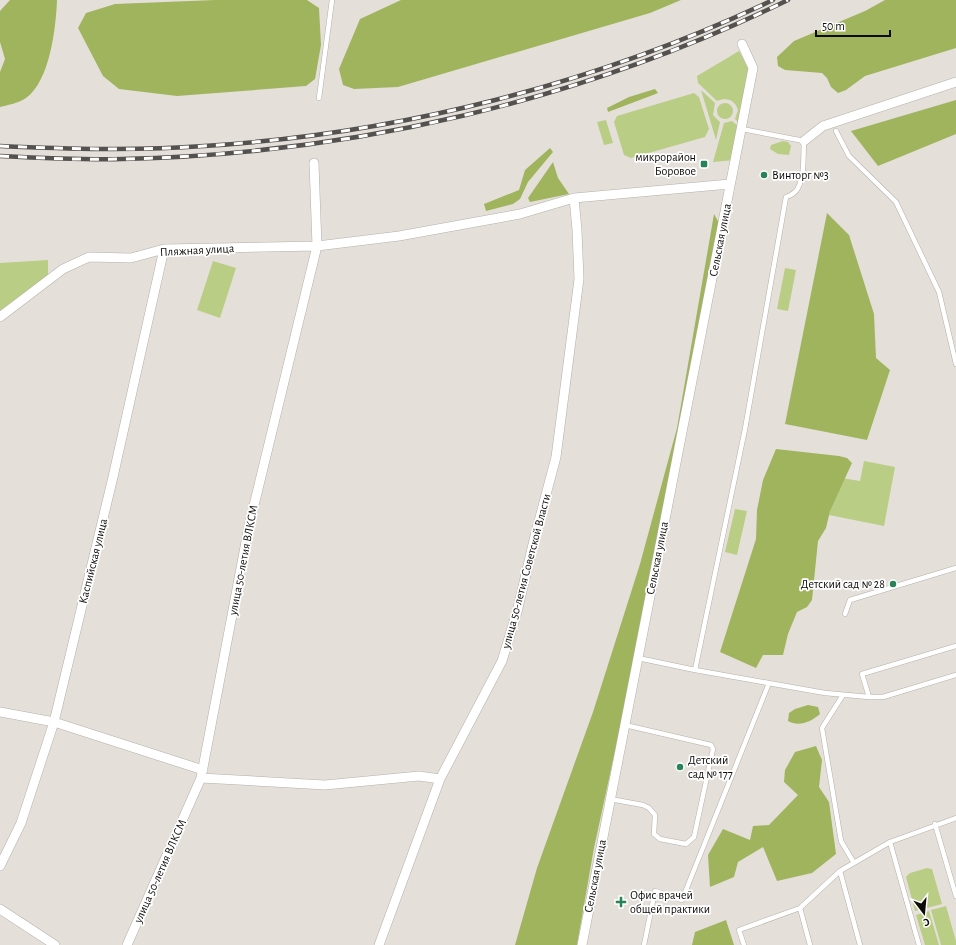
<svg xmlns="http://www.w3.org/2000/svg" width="956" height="945" font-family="'Alegreya Sans',sans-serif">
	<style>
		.green { fill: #bacd84 }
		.forest { fill: #a0b45e }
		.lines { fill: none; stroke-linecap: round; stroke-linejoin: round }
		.service-casing { stroke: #b4afa9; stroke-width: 5.5 }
		.minor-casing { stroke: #b4afa9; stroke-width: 10 }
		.service { stroke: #fff; stroke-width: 4.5 }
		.minor { stroke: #fff; stroke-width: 9 }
		.rail-casing { stroke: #54514e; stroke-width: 4.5 }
		.rail { stroke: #fff; stroke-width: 3; stroke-dasharray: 9; stroke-linecap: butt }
		.poi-dot { fill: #298359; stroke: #fff; stroke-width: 1.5 }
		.labels { text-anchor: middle; stroke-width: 3.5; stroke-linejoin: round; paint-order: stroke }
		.poi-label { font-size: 12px; fill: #0e0c0a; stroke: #fff; text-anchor: start }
		.street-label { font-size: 12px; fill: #0e0c0a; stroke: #fff }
	</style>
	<rect width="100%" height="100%" fill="#e4e0d9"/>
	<!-- green -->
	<path class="green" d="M739,51L749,70L740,124L735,119L738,110C735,100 727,97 717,101L698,83L697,76Z
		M701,90L715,103L713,115L720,122L716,140Z
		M694,93L699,97L709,129L705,137L631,158L624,155L614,122L617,116Z
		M717 111a8 8 0 1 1 16 0a8 8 0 1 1-16 0Z
		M606,120L613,143L604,145L597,122Z
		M732,121L739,127L734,160L713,162L724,123Z
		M783,141L788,142L791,146L789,155L778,154L770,149L771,145Z
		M48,260V277L0,311V263Z
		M213,261L236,268L220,318L197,310Z
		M785,268L796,270L788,311L777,309Z
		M864,461L895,467L884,526L829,515L836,477L860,481Z
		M735,509L747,511L737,555L725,552Z
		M927,868L932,869L942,904L915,911L906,877L910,873Z
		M946,906L956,941V945H941L931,910Z
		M929,911L939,945H925L916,915Z"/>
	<!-- forest -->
	<path class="forest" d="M10,0H57C56,27 50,81 26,98C19,103 8,105 0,107V72L5,59L0,42V11Z
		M215,0H307L319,8L321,45L315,79L306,86L177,96L119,89L103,76L78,28L86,13L115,4Z
		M401,0H681L650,13L398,87L354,89L343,85L339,69L360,19Z
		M885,0H956V48L865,76L846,90L838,93L831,87L827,78L822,73L785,70L778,66L777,57L794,41L865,11Z
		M655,89L658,93L653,95L608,112L607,108L629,97Z
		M956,100V134L878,166L851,131Z
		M550,148L553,152L528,182L520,199L513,204L486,211L484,204L519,190L525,170Z
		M553,162L558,178L569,194L530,202L528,198Z
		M827,213L849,235L874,314L876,358L890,370L867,440L785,424Z
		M714,214L719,223L639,640L594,848L577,945H515L537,868L593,712L640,564L677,428Z
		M776,449L839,456L847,458L852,463L830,511L826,528L818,541L812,600L807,607L797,612L788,634L783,655H763L756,668L720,652L756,539L757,510L763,480Z
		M808,705L818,707L820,714C811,722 799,727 788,721L789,713L795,709Z
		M816,746L822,760L819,787L829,802L836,854L812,873L777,881L763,847L738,862L734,877L710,887L708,855L723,829L750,840L753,826L769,825L798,795L784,782L785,770L795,752Z
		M726,920L734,945H692L695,932Z"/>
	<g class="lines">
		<!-- service casing -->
		<g class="service-casing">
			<path id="service" d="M319,98L332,0
				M836,131L849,156L896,202L939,292L956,364
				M845,614L850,600L956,568
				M638,658L695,670L825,693L869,697H883L956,675
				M695,670L745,429L786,197C791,195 796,193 798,188C805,174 803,155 804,141L742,129
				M843,695L822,728L841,841L854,863
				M869,697L862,674L956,646
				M610,799L643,805L649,808L655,815L654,834L660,839L686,844L694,837L713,749L711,745L625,725
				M935,824L956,896
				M890,842L919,945
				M840,871L890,842L956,818
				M800,908L810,945
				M644,945L655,891L682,900L769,683
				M744,945L739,930L800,908L840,871L860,945"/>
		</g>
		<!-- minor casing -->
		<g class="minor-casing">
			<path id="minor" d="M804,141L823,126L956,82
				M0,317L63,269L89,257L131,258L164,249L317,246L399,236L520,214L574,198L730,184
				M0,712L54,722L203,770
				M201,778L325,785L419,776L440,779
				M0,866L21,823L54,722L113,477L164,249
				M0,909L55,945
				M127,945L201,778L249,526L317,246L314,163
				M379,945L440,779L502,661L517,612L534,540L556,457L579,279L577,230L574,198
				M582,945L753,68L742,44"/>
		</g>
		<!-- service -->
		<use href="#service" class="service"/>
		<!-- minor -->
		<use href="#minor" class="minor"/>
		<!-- rail casing -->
		<g class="rail-casing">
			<path id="rail" d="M0,146C68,149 136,151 204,146C399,134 596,84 773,0
				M0,156C41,158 82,160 122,159C352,154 581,101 788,0"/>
		</g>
		<!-- rail -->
		<use href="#rail" class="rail"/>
	</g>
	<!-- markers -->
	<g class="poi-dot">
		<rect x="700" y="160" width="8" height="8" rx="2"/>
		<circle cx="764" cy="175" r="4"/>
		<circle cx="893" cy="584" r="4"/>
		<circle cx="680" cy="767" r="4"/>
		<path d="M619 896h4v4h4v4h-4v4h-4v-4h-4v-4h4z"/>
	</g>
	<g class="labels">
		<!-- poi labels -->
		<g class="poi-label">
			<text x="696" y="161" text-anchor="end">микрорайон<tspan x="696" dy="14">Боровое</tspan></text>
			<text x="772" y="179">Винторг №3</text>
			<text x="885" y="588" text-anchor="end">Детский сад № 28</text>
			<text x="688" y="764">Детский<tspan x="688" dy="14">сад № 177</tspan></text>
			<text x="630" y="899">Офис врачей<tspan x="630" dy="14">общей практики</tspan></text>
		</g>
		<!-- street labels -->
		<g class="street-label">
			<text transform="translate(720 240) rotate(-79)" y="4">Сельская улица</text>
			<text transform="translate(197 250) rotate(-3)" y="4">Пляжная улица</text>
			<text transform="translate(657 558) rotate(-79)" y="4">Сельская улица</text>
			<text transform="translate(243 560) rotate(-79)" y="4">улица 50-летия ВЛКСМ</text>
			<text transform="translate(93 561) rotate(-76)" y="4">Каспийская улица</text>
			<text transform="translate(526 571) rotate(-75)" y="4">улица 50-летия Советской Власти</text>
			<text transform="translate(160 871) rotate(-66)" y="4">улица 50-летия ВЛКСМ</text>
			<text transform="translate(595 876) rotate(-79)" y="4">Сельская улица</text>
		</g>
	</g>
	<!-- north arrow -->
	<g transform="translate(924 913) rotate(164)" stroke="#ffffff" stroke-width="3" paint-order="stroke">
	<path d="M0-3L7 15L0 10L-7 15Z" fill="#0e0c0a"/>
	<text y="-6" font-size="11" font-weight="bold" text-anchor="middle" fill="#0e0c0a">С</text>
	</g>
	<!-- scale -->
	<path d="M816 30v6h74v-6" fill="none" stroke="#0e0c0a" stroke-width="2"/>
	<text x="822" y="30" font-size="12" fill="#0e0c0a" stroke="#ffffff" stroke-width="3" paint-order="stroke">50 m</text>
</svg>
